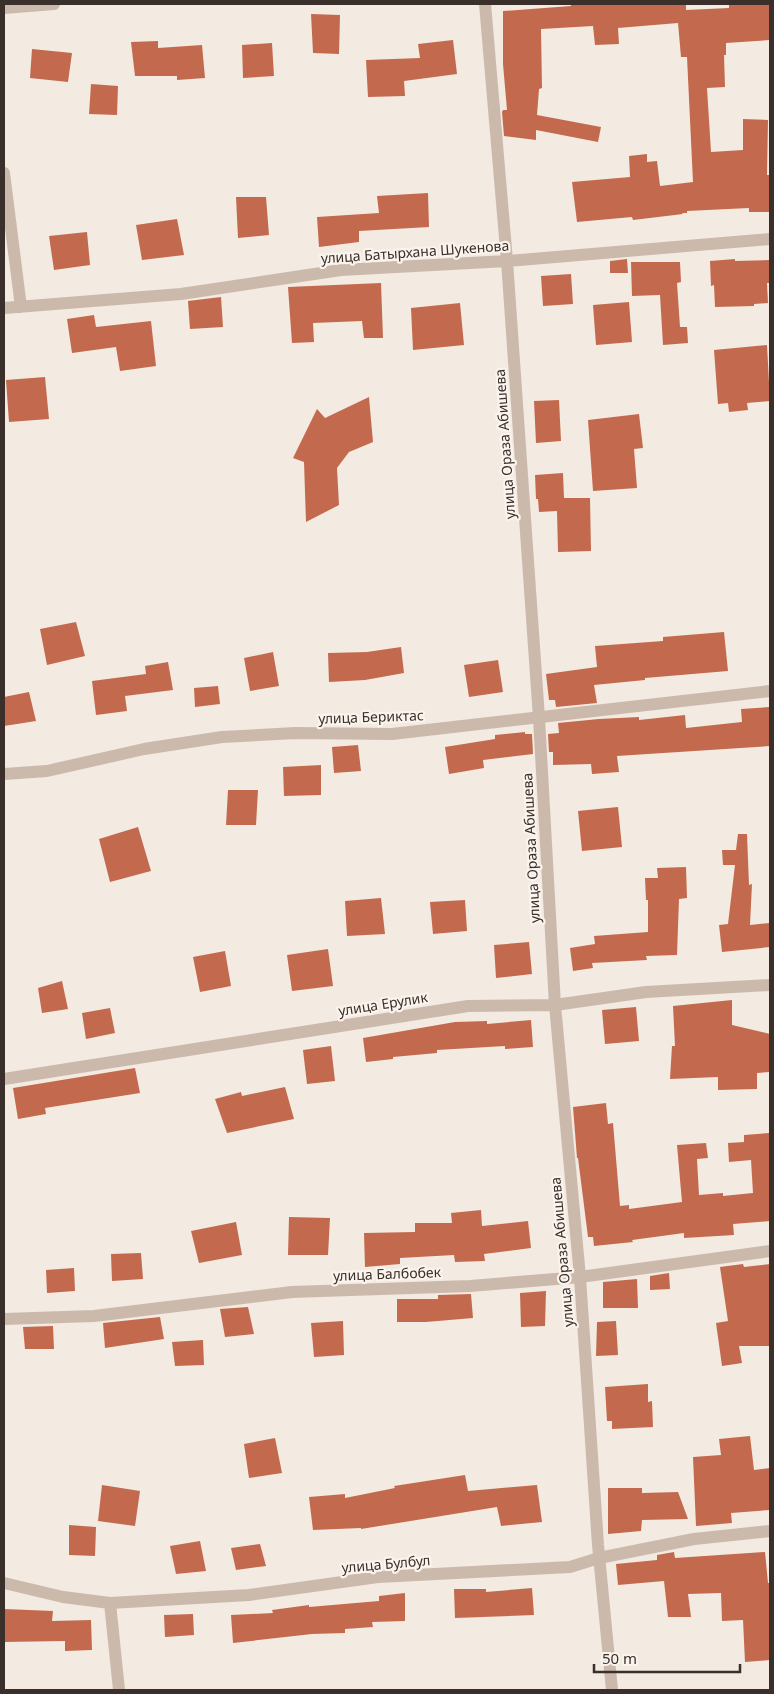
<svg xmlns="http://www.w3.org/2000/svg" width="774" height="1694" font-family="'Noto Sans',sans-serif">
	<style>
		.building { fill: #c36a4e }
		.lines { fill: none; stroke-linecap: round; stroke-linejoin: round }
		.minor { stroke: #cbbaac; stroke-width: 12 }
		.tertiary { stroke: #cbbaac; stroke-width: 12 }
		.labels { text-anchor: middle; stroke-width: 4.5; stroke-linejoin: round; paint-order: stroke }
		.street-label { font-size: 14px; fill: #3a2f2b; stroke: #faf4ed }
	</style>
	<rect width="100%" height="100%" fill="#f3eae1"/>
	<!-- building -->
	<path class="building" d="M571,4H686V10L729,8V4H770V40L726,43V55H724L725,87L707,88L711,152L743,150V119L768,120L767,175H769L770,212H749V208L687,211V213H682L683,214L633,220L632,217L577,222L572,182L630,177L629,156L647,154V162L657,161L660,186L693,182L687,57H681L678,23L618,28L619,44L595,45L593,26L541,29L542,88L539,89L537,115L601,127L598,142L536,130V140L504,136L502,112L503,110H507L503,64V11L571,6Z
		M311,14L340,15L339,54L313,53Z
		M453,40L457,74L404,81L405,96L368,97L366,60L420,58L418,44Z
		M158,41V48L202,45L205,78L177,80V76H135L131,42Z
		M272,43L274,76L243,78L242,45Z
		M32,49L72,53L68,82L30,78Z
		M91,84L118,86L117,115L89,114Z
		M428,193L429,227L359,231V242L319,247L317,217L379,213L377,196Z
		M236,197H266L269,235L238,238Z
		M177,219L184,255L142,260L136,225Z
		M87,232L90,265L54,270L49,236Z
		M627,259L628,273H610V261Z
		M735,259V261L770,260V283H767L768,303L754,304V306L715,307L714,285L711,286L710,261Z
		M631,262H680L681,282L677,283L680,327H687L688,343L663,345L660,295L632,296Z
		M571,274L573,304L543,306L541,276Z
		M381,283L383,338H364L362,321L313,323L314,342L292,343L288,287Z
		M221,297L223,327L190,329L188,301Z
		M629,302L632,342L596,345L593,305Z
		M460,303L464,345L413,350L411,308Z
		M94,315L96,327L151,321L156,366L120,371L116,347L72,353L67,319Z
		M767,345L770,401L747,403L748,410L729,412L728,403L718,404L714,350Z
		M45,377L49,419L9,422L6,380Z
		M369,397L373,442L349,452L337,468L339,505L306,522L304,462L293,458L317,409L325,418Z
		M559,400L561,441L536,443L534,401Z
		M639,414L643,448L634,449L637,488L593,491L588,420Z
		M563,473L564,498H590L591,551L558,552L557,511L539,512L538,499H536L535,475Z
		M76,622L85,656L47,665L40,629Z
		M724,632L728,671L645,678V680L594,685L597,703L556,707L555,700H549L546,674L597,667L595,646L663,641V637Z
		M401,647L404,673L365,680L329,682L328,653L367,652Z
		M273,652L279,686L250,691L244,658Z
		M498,660L503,692L469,697L464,665Z
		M168,662L173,690L125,696L127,711L96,715L92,681L146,674L145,666Z
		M218,686L220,704L195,707L194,688Z
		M29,692L36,721L4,726V697Z
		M770,707V746L617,756L619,772L592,774L591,764L553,765V752H549L548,734L559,733L558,723L599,719L639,717V720L685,715L686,728L742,722L741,709Z
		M525,732V734H532L533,754L483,760L484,768L449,774L445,747L495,739V735Z
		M358,745L361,771L334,773L332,747Z
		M321,765V795L284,796L283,767Z
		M228,790H258L256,825H226Z
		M618,807L622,847L582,851L578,811Z
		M138,827L151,871L110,882L99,839Z
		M738,834H747L749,885L752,884L750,925L770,923V947L722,952L719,925L728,924L735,865H723L722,850H736Z
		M686,867L687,898L679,899L677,955L646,956L647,960L592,963L593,968L573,971L570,948L595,944L594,936L648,932V900H646L645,878H658L657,868Z
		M381,898L385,934L347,936L345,901Z
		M465,900L467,931L433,934L430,902Z
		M529,942L532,974L496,978L494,945Z
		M328,949L333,986L292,991L287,955Z
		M225,951L231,986L200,992L193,957Z
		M62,981L68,1009L42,1013L38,988Z
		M732,1000V1025L770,1034V1072L757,1073V1089L718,1090V1077L670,1079L672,1046H675L673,1006Z
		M636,1007L639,1041L605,1044L602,1010Z
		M110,1008L115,1033L86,1039L82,1013Z
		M531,1020L533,1047L505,1049V1046L437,1050V1053L393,1057V1059L366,1062L363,1038L455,1022L487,1021V1024Z
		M331,1046L335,1081L307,1084L303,1050Z
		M135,1068L140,1093L45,1108L46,1114L18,1119L13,1088Z
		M285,1087L294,1119L227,1133L215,1099L241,1092L242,1096Z
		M606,1103L608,1124L613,1123L620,1206L629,1205V1209L682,1202L677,1145L706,1143L708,1158L697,1159L699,1195L723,1193V1196L753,1193L751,1160L729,1162L728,1143L744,1142V1135L770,1133V1221L733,1224L734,1235L684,1238V1233L632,1240L633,1242L594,1246L593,1237H588L578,1158H577L573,1107Z
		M481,1210L482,1226L528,1221L531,1248L484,1254L485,1261L455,1262L454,1255L400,1258V1264L365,1267L364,1233L415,1232V1223H452L451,1213Z
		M289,1217L330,1218L328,1255H288Z
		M236,1222L242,1255L199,1263L191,1231Z
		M141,1253L143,1279L112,1281L111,1254Z
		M743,1264L744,1267L770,1264V1346H739L742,1363L722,1366L716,1323L728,1321L720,1267Z
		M74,1268L75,1291L47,1293L46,1270Z
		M669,1273L670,1289L650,1290V1276Z
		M637,1279L638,1308H603V1282Z
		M546,1291L545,1326L521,1327L520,1293Z
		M471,1294L473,1318L426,1322H397V1299H438V1295Z
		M248,1307L254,1334L225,1337L220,1309Z
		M160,1317L164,1339L105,1348L103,1323Z
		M343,1321L344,1355L314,1357L311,1323Z
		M616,1321L618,1355L596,1356L597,1322Z
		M53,1326L54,1349H25L23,1327Z
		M203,1340L204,1365L175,1366L172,1342Z
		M648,1384V1402L652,1401L653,1427L612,1429V1421H607L605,1387Z
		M750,1436L754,1470L770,1468V1510L731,1513L732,1523L696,1526L693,1457L721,1455L719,1439Z
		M275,1438L282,1473L249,1478L244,1444Z
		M465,1475L468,1491L537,1485L542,1522L501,1526L497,1507L361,1529V1528L313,1530L309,1497L345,1494V1498L395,1488L394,1486Z
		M102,1485L140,1491L135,1526L98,1521Z
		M608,1488H642V1493L678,1492L688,1519L642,1520L641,1531L608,1534Z
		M69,1525L96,1527L95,1556L69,1555Z
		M200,1541L206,1571L176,1574L170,1546Z
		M260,1544L266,1566L236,1570L231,1548Z
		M674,1552L675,1558L765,1552L768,1583H770V1660L745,1662L743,1620L722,1621L721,1593L688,1594L691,1617H668L664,1581L618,1585L616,1564L657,1560V1555Z
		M532,1588L534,1615L455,1618L454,1589H486V1592Z
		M405,1593V1621L372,1622L373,1627L345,1629V1633L312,1634L233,1643L231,1615L273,1613L272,1610L309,1605V1607L379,1601V1596Z
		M4,1609L53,1611L52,1621L91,1620L92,1650L65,1651V1641L4,1642Z
		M193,1614L194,1635L165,1637L164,1615Z"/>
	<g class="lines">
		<!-- minor -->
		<path class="minor" d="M485,4L507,261L539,718L555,1005L580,1277L598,1545L612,1690
			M4,8L54,4
			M4,173L21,307
			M4,308L181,294L341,270L507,261L770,239
			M4,1079L468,1006L555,1005L646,992L770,985
			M4,1319L94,1316L292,1292L470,1286L580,1277L770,1251"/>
		<!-- tertiary -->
		<path class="tertiary" d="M4,774L47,771L144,749L222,737L295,733L392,734L770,691
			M4,1583L63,1597L110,1603L249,1595L378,1577L570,1567L599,1558L694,1539L770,1531
			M110,1603L119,1690"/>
	</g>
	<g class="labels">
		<!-- street labels -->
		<g class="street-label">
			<text transform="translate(415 252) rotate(-4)" y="5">улица Батырхана Шукенова</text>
			<text transform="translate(505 444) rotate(-94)" y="5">улица Ораза Абишева</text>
			<text transform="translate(371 717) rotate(-2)" y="5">улица Бериктас</text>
			<text transform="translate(531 848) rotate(-93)" y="5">улица Ораза Абишева</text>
			<text transform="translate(383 1004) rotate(-9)" y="5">улица Ерулик</text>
			<text transform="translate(562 1252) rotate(-95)" y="5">улица Ораза Абишева</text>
			<text transform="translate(387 1274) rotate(-2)" y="5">улица Балбобек</text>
			<text transform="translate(386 1564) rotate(-5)" y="5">улица Булбул</text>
		</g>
	</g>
	<!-- border -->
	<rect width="774" height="1694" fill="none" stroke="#3a2f2b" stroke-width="10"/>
	<!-- scale -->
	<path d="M594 1664v8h146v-8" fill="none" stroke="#3a2f2b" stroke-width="2.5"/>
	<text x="602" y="1664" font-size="15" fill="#3a2f2b" stroke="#faf4ed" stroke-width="4" paint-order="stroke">50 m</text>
</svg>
